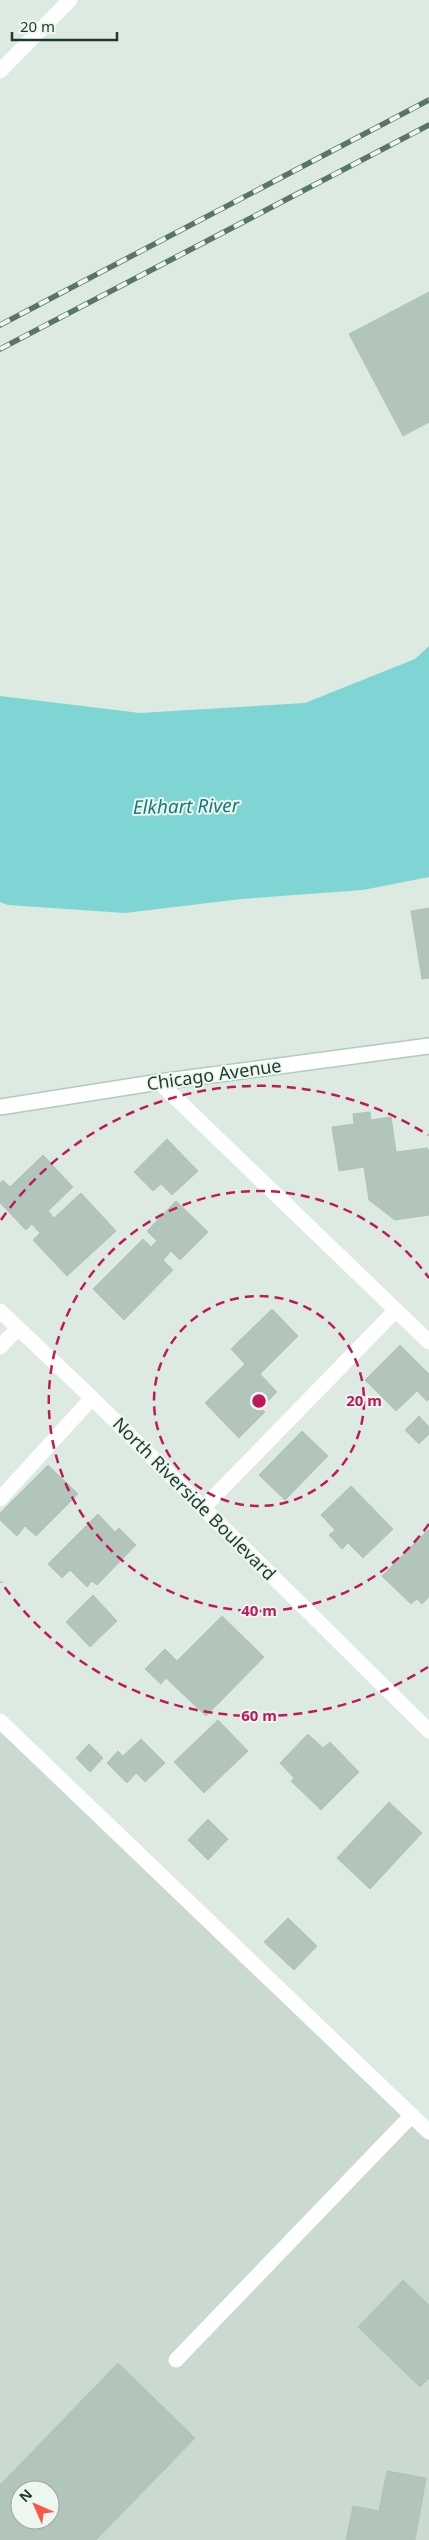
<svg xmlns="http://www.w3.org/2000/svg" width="429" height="2540" font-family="'Noto Sans',sans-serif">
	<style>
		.built { fill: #cadad0; fill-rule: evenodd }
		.water { fill: #7ed5d4 }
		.building { fill: #b2c5ba; stroke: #aec4b7; fill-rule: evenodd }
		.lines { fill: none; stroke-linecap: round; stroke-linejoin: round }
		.secondary-casing { stroke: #afcbbc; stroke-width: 18 }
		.lane { stroke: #fff; stroke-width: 15 }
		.street { stroke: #fff; stroke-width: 15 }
		.secondary { stroke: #fff; stroke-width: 15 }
		.rail-casing { stroke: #577669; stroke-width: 5.5 }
		.rail { stroke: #edf7f0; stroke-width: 4; stroke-dasharray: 11; stroke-linecap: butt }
		.ring { fill: none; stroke: #c2185b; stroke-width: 2.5; stroke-dasharray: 9 6 }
		.labels { text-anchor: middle; stroke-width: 4; stroke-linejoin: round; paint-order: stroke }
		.street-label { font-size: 18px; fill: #1d3a2e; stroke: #edf7f0 }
		.water-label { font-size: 19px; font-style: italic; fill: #147a7a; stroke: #edf7f0 }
		.centre { fill: #c2185b; stroke: #edf7f0; stroke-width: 2.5 }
		.ring-label { font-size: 15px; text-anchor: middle; font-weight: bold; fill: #c2185b; stroke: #edf7f0; stroke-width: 4; stroke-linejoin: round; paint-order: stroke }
	</style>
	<rect width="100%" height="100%" fill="#dceae2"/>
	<!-- built -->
	<path class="built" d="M0,1721L429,2132V2540H0ZM20,2490H50V2520H20Z"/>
	<!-- water -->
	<path class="water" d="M429,646V877L363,890L241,899L125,913L8,905L0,902V696L140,713L305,703L415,659Z"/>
	<!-- building -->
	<path class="building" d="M429,292V422L403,436L349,334Z
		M429,908V978L422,979L411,911Z
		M370,1112L371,1120L391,1117L396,1152L427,1148L429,1151V1215L395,1220L369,1200L364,1167L339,1171L332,1127L354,1124L353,1114Z
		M167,1139L198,1171L172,1195L161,1184L153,1191L134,1172Z
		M43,1155L73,1187L48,1211L54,1218L81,1193L116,1231L67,1276L33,1240L40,1233L32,1224L26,1230L0,1203V1183L3,1180L10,1187Z
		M176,1201L208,1232L180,1260L171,1251L163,1260L173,1270L124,1320L93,1289L143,1239L151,1247L157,1241L147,1231Z
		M272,1309L298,1336L260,1374L277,1392L261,1408L265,1412L239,1438L205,1403L245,1364L231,1349Z
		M400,1345L429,1374V1399L427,1401L417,1391L396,1411L365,1380Z
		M419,1416L429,1427V1434L419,1444L405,1430Z
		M302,1431L328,1456L285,1500L259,1475Z
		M48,1465L78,1494L36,1536L25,1526L17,1536L0,1520V1513Z
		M351,1486L393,1529L363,1558L348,1543L342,1549L329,1535L335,1530L321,1515Z
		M98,1514L115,1532L119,1528L136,1545L97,1585L92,1581L87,1587L70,1570L62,1578L48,1564Z
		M429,1529V1597L422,1604L417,1599L411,1604L382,1576Z
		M93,1595L117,1621L90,1647L66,1622Z
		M222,1616L264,1657L206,1716L166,1678L161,1684L145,1669L165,1649L177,1661Z
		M218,1720L248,1751L204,1793L174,1762Z
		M308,1734L323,1748L330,1742L359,1772L321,1810L291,1781L294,1778L280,1763Z
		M141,1739L165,1763L145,1782L136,1773L127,1783L107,1763L118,1751L123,1756Z
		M89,1744L103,1758L90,1772L76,1758Z
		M389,1802L422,1833L370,1889L337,1858Z
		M208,1819L228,1839L208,1860L188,1840Z
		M288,1918L317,1946L294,1970L264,1942Z
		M403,2280L429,2305V2378L420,2387L358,2327Z
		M118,2363L195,2438L96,2540H0V2485ZM20,2490H50V2520H20Z
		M387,2471L426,2478L415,2540H346L353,2506L379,2511Z"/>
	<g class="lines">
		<!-- secondary casing -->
		<g class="secondary-casing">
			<path id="secondary" d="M0,1107L159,1082L429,1046"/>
		</g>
		<!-- lane -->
		<path class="lane" d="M0,71L70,0
			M159,1082L429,1342
			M0,1499L92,1398
			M203,1508L396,1310
			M0,1721L429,2132
			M176,2360L412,2115"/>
		<!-- street -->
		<path class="street" d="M0,1311L92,1398L429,1731
			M0,1347L18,1328"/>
		<!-- secondary -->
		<use href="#secondary" class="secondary"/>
		<!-- rail casing -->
		<g class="rail-casing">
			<path id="rail" d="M0,325L429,100
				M0,349L429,125"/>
		</g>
		<!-- rail -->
		<use href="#rail" class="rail"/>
	</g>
	<!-- distance rings -->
	<g class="ring">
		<circle cx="259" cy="1401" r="105"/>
		<path d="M429 1524A210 210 0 1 1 429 1278"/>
		<path d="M428 1667A315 315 0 0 1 1 1582M1 1220A315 315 0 0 1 428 1135"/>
	</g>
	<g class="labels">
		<!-- street labels -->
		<g class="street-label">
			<text transform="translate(214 1075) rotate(-8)" y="6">Chicago Avenue</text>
			<text transform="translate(194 1499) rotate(45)" y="6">North Riverside Boulevard</text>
		</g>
		<!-- water labels -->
		<g class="water-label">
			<text transform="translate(186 806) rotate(-1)" y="7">Elkhart River</text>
		</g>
	</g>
	<circle cx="259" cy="1401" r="8" class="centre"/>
	<g class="ring-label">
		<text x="364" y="1406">20 m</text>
		<text x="259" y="1616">40 m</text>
		<text x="259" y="1721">60 m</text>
	</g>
	<!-- north arrow -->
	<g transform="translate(35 2505) rotate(315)"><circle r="24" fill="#edf7f0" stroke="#9aaba2"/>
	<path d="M0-4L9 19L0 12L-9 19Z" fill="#fd5647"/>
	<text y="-8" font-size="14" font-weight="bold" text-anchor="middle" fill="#1d3a2e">N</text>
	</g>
	<!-- scale -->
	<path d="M12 32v8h105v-8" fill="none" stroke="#1d3a2e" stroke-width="2.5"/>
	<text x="20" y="32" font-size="15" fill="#1d3a2e" stroke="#edf7f0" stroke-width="4" paint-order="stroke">20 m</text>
</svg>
